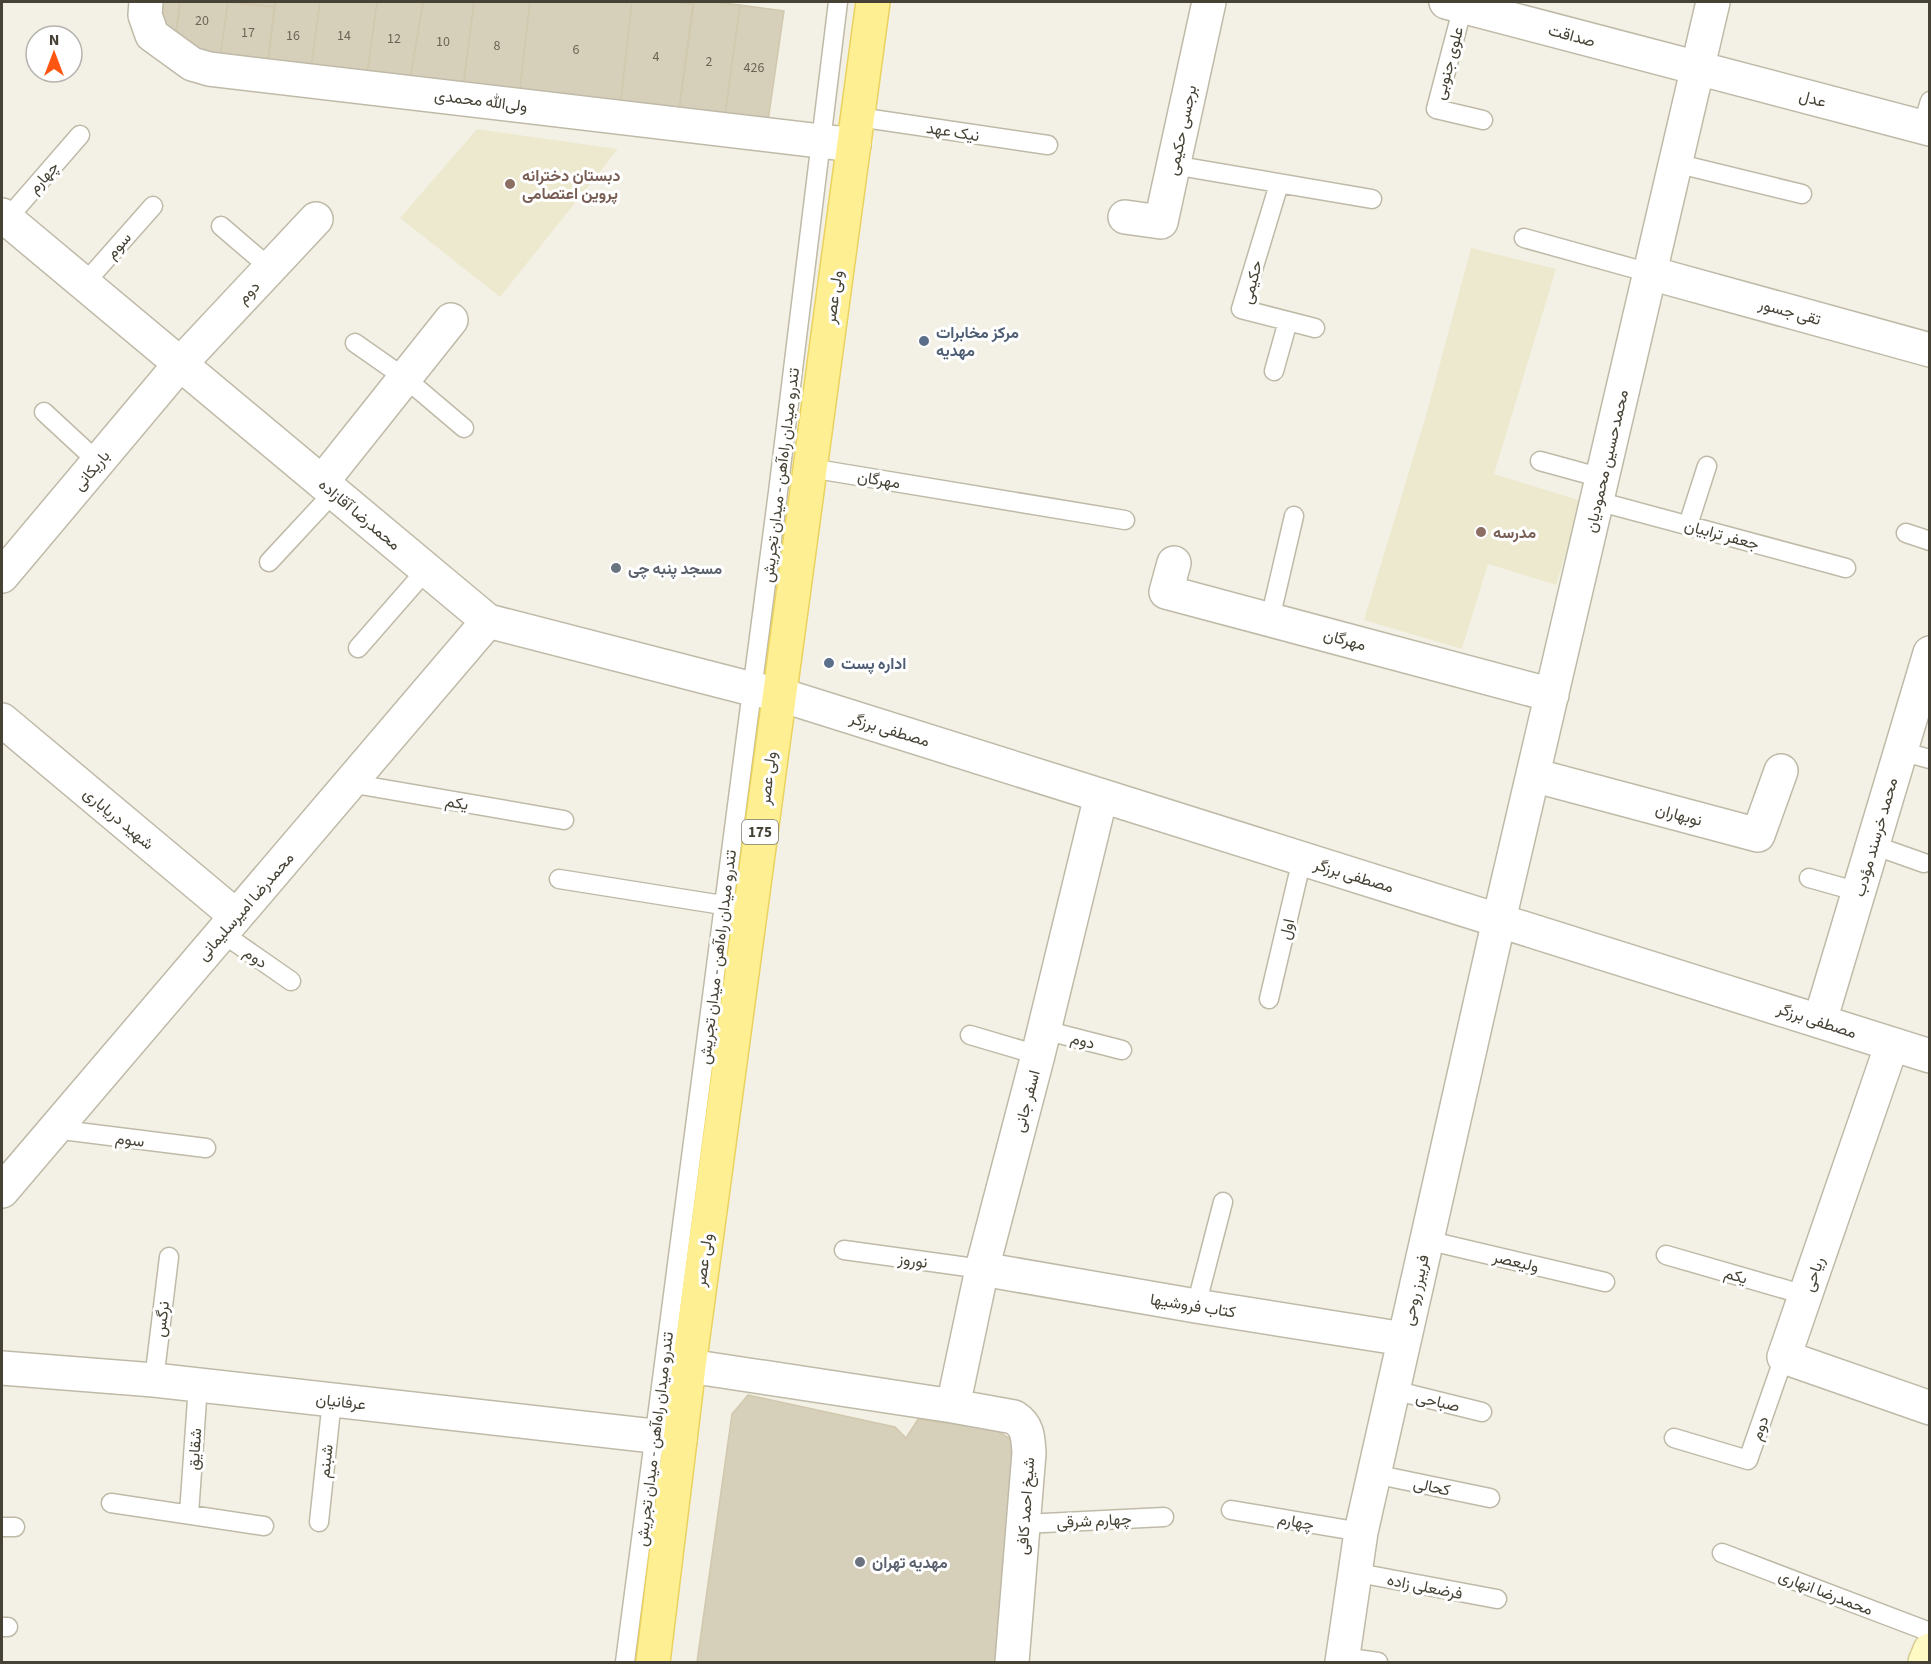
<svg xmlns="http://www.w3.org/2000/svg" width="1931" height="1664" font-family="'Source Sans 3',Vazirmatn,sans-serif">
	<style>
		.education { fill: #ede9cf }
		.building { fill: #d6cfba; stroke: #d1c8ad; stroke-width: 1.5 }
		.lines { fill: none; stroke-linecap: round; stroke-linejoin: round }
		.lane-casing { stroke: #bfbaa8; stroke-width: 21 }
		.street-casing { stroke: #bfbaa8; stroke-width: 36 }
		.secondary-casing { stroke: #d6cd93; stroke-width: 36 }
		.primary-casing { stroke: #e9d25e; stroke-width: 36 }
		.lane { stroke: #fff; stroke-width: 18 }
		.street { stroke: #fff; stroke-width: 33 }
		.secondary { stroke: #fff9c4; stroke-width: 33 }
		.primary { stroke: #ffef93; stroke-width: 33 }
		.education-dot { fill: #8d6e63; stroke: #fff; stroke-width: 2 }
		.service-dot { fill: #5c6f8a; stroke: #fff; stroke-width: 2 }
		.worship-dot { fill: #6b7280; stroke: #fff; stroke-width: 2 }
		.labels { text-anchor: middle; stroke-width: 6; stroke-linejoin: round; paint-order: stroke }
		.number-label { font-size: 14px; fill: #6a6556 }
		.shield { fill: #fff; stroke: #7e7b72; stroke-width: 1.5 }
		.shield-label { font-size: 15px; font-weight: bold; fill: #464235 }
		.street-label { font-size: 16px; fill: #464235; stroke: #fff }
		.education-label { font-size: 16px; font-weight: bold; fill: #785e54; stroke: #fff; text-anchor: start }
		.service-label { font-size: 16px; font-weight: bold; fill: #4e5e75; stroke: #fff; text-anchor: start }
		.worship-label { font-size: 16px; font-weight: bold; fill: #5b616d; stroke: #fff; text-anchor: start }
	</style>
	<rect width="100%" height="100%" fill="#f3f1e5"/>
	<!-- education -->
	<path class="education" d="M477,129L618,149L500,297L400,218Z
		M1471,248L1556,269L1494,474L1582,501L1556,585L1488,564L1462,649L1364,620L1427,412Z"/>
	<!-- building -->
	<path class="building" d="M154,2H180L175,42Z
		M180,2H228L220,57L175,38Z
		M228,2H275V7Z
		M228,2L275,7L268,62L220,57Z
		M275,2H320L311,68L268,62Z
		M320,2H377L367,75L311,68Z
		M377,2H423L410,80L367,75Z
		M423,2H474L463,88L410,80Z
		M474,2H530L519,97L463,88Z
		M530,2H632L620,108L519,97Z
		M632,2H672L693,4L678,117L620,108Z
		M694,2H713L740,5L724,122L678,117Z
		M740,5L784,11L767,128L724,122Z
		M748,1395L895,1427L906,1438L918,1419L996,1430L1015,1442L999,1662H697L732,1414Z"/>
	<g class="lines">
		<!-- lane casing -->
		<g class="lane-casing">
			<path id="lane" d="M1463,6L1436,109L1483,120
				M858,117L1048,145
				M1922,127L1930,101
				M1675,163L1802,194
				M1173,165L1372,199
				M1279,184L1241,309L1315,328
				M7,219L80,135
				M221,226L270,268
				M1524,238L1650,273
				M84,284L153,206
				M355,343L405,378L464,428
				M1274,371L1288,321
				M44,412L98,462
				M1540,461L1602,478
				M810,468L1125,520
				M1597,501L1846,568
				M1688,525L1707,466
				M1906,533L1930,541
				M269,562L334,492
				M1270,619L1294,516
				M358,648L427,569
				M1900,751L1930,759
				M349,783L564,820
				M1873,845L1924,863
				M1809,878L1859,892
				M559,879L735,907
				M222,933L291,981
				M1269,999L1302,859
				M1044,1030L1122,1050
				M970,1035L1038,1055
				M54,1129L206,1148
				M1426,1240L1605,1282
				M844,1250L982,1269
				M1666,1255L1805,1295
				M1196,1306L1223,1202
				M154,1380L169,1257
				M1393,1390L1482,1412
				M1674,1438L1748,1460L1784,1357
				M1374,1474L1490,1498
				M111,1503L264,1526
				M1231,1510L1361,1532
				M189,1514L198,1385
				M319,1522L332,1400
				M1024,1524L1164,1517
				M2,1527H15
				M1722,1553L1930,1632
				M1353,1572L1497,1599
				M2,1627H8
				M1343,1657L1378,1662
				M625,1662L778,492L838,2"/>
		</g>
		<!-- street casing -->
		<g class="street-casing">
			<path id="street" d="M146,2L145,15L152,35L192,64L209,69L854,145
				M1446,2L1930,129
				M2,215L488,621L752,689L778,694L1930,1056
				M1125,217L1161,222L1209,2
				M1650,273L1930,350
				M322,482L451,320
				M1174,563L1166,592L1552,695
				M2,576L180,364L316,219
				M2,720L236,916
				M1533,775L1758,835L1781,771
				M1820,1021L1930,653
				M1892,1044L1784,1357L1930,1408
				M2,1191L488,621
				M982,1269L1196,1306L1404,1339
				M689,1366L953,1406L1014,1417C1028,1426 1028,1437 1029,1453L1012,1662
				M2,1368L154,1380L680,1439
				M953,1406L982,1269L1038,1055L1101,796
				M1342,1662L1361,1532L1499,920L1713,2"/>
		</g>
		<!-- secondary casing -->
		<g class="secondary-casing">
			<path id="secondary" d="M1925,1662L1930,1650"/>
		</g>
		<!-- primary casing -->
		<g class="primary-casing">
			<path id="primary" d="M653,1662L689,1366L873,2"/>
		</g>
		<!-- lane -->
		<use href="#lane" class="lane"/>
		<!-- street -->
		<use href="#street" class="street"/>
		<!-- secondary -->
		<use href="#secondary" class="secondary"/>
		<!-- primary -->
		<use href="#primary" class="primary"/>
	</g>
	<!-- markers -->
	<g class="education-dot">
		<circle cx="510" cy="184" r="6"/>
		<circle cx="1481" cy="532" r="6"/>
	</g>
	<g class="service-dot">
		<circle cx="924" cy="341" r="6"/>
		<circle cx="829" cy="663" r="6"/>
	</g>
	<g class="worship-dot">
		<circle cx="616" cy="568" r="6"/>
		<circle cx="860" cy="1562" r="6"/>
	</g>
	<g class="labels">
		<!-- number labels -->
		<g class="number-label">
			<text x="202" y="25">20</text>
			<text x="248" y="37">17</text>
			<text x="293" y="40">16</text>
			<text x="344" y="40">14</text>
			<text x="394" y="43">12</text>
			<text x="443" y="46">10</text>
			<text x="497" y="50">8</text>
			<text x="576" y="54">6</text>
			<text x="656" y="61">4</text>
			<text x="709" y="66">2</text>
			<text x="754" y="72">426</text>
		</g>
		<!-- shield labels -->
		<rect class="shield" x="742" y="820" width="36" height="24" rx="4.5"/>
		<g class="shield-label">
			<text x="760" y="837">175</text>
		</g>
		<!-- street labels -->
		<g class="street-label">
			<text transform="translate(1572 35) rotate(15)" y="6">صداقت</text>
			<text transform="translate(1448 63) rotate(-75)" y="6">علوی جنوبی</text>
			<text transform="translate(1813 98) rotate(15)" y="6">عدل</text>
			<text transform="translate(481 100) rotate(7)" y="6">ولی‌الله محمدی</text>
			<text transform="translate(1181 130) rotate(-78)" y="6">برجسی حکیمی</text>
			<text transform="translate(953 131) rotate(9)" y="6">نیک عهد</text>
			<text transform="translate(43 177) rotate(-49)" y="6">چهارم</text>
			<text transform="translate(118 245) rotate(-49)" y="6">سوم</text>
			<text transform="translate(1251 282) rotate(-76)" y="6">حکیمی</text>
			<text transform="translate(248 292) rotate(-47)" y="6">دوم</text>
			<text transform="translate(833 297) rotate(-82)" y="6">ولی عصر</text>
			<text transform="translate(1790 311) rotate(15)" y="6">تقی جسور</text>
			<text transform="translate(1606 461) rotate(-77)" y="6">محمدحسین محمودیان</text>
			<text transform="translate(91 470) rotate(-50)" y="6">باریکانی</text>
			<text transform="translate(780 475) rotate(-83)" y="6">تندرو میدان راه‌آهن - میدان تجریش</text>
			<text transform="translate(879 479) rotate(9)" y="6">مهرگان</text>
			<text transform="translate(360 514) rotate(40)" y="6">محمدرضا آقازاده</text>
			<text transform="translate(1722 534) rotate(15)" y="6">جعفر ترابیان</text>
			<text transform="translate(1345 639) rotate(15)" y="6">مهرگان</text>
			<text transform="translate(890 729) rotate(17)" y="6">مصطفی برزگر</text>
			<text transform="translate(767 778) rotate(-83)" y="6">ولی عصر</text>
			<text transform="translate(457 802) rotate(10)" y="6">یکم</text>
			<text transform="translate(1679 814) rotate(15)" y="6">نوبهاران</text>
			<text transform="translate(119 818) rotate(40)" y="6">شهید دریاباری</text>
			<text transform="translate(1875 837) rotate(-74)" y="6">محمد خرسند مؤدب</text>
			<text transform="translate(1354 875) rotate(17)" y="6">مصطفی برزگر</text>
			<text transform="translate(245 906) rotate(-49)" y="6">محمدرضا امیرسلیمانی</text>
			<text transform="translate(1286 929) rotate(-77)" y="6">اول</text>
			<text transform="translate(256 957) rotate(35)" y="6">دوم</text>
			<text transform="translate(717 957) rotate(-83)" y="6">تندرو میدان راه‌آهن - میدان تجریش</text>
			<text transform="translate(1817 1020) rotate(18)" y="6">مصطفی برزگر</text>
			<text transform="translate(1083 1040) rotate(15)" y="6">دوم</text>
			<text transform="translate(1026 1101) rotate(-75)" y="6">اسفر جانی</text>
			<text transform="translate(130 1139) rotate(7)" y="6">سوم</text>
			<text transform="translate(703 1260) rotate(-82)" y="6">ولی عصر</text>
			<text transform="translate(913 1260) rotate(8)" y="6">نوروز</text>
			<text transform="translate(1516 1261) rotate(13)" y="6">ولیعصر</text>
			<text transform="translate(1813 1274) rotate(-71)" y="6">ریاحی</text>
			<text transform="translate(1736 1275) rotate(16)" y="6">یکم</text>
			<text transform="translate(1415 1290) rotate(-77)" y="6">فریبرز روحی</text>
			<text transform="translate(1193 1305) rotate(9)" y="6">کتاب فروشیها</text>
			<text transform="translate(161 1319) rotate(-83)" y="6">نرگس</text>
			<text transform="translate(341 1401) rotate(6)" y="6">عرفانیان</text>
			<text transform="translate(1438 1401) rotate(13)" y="6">صباحی</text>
			<text transform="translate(1759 1428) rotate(-71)" y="6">دوم</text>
			<text transform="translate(654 1439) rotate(-83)" y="6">تندرو میدان راه‌آهن - میدان تجریش</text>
			<text transform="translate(194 1449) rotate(-86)" y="6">شقایق</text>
			<text transform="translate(325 1461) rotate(-84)" y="6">شبنم</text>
			<text transform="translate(1432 1486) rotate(12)" y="6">کحالی</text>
			<text transform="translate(1025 1506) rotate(-86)" y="6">شیخ احمد کافی</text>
			<text transform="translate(1094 1520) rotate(-3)" y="6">چهارم شرقی</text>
			<text transform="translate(1296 1521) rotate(10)" y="6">چهارم</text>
			<text transform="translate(1425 1586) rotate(11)" y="6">فرضعلی زاده</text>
			<text transform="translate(1826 1592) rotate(21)" y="6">محمدرضا انهاری</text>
		</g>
		<!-- education labels -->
		<g class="education-label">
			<text x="522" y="181">دبستان دخترانه<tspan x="522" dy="18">پروین اعتصامی</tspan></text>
			<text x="1493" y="538">مدرسه</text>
		</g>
		<!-- service labels -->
		<g class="service-label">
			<text x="936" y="338">مرکز مخابرات<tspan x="936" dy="18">مهدیه</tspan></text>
			<text x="841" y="669">اداره پست</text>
		</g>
		<!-- worship labels -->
		<g class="worship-label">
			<text x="628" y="574">مسجد پنبه چی</text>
			<text x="872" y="1568">مهدیه تهران</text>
		</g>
	</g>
	<!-- border -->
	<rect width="1931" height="1664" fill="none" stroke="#464235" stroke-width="6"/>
	<!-- north arrow -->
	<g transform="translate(54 54)"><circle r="28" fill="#ffffff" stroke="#b5b3ae" stroke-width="1.5"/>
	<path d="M0-4.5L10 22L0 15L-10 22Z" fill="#ff5611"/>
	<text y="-9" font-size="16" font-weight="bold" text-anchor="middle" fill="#464235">N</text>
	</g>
</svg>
